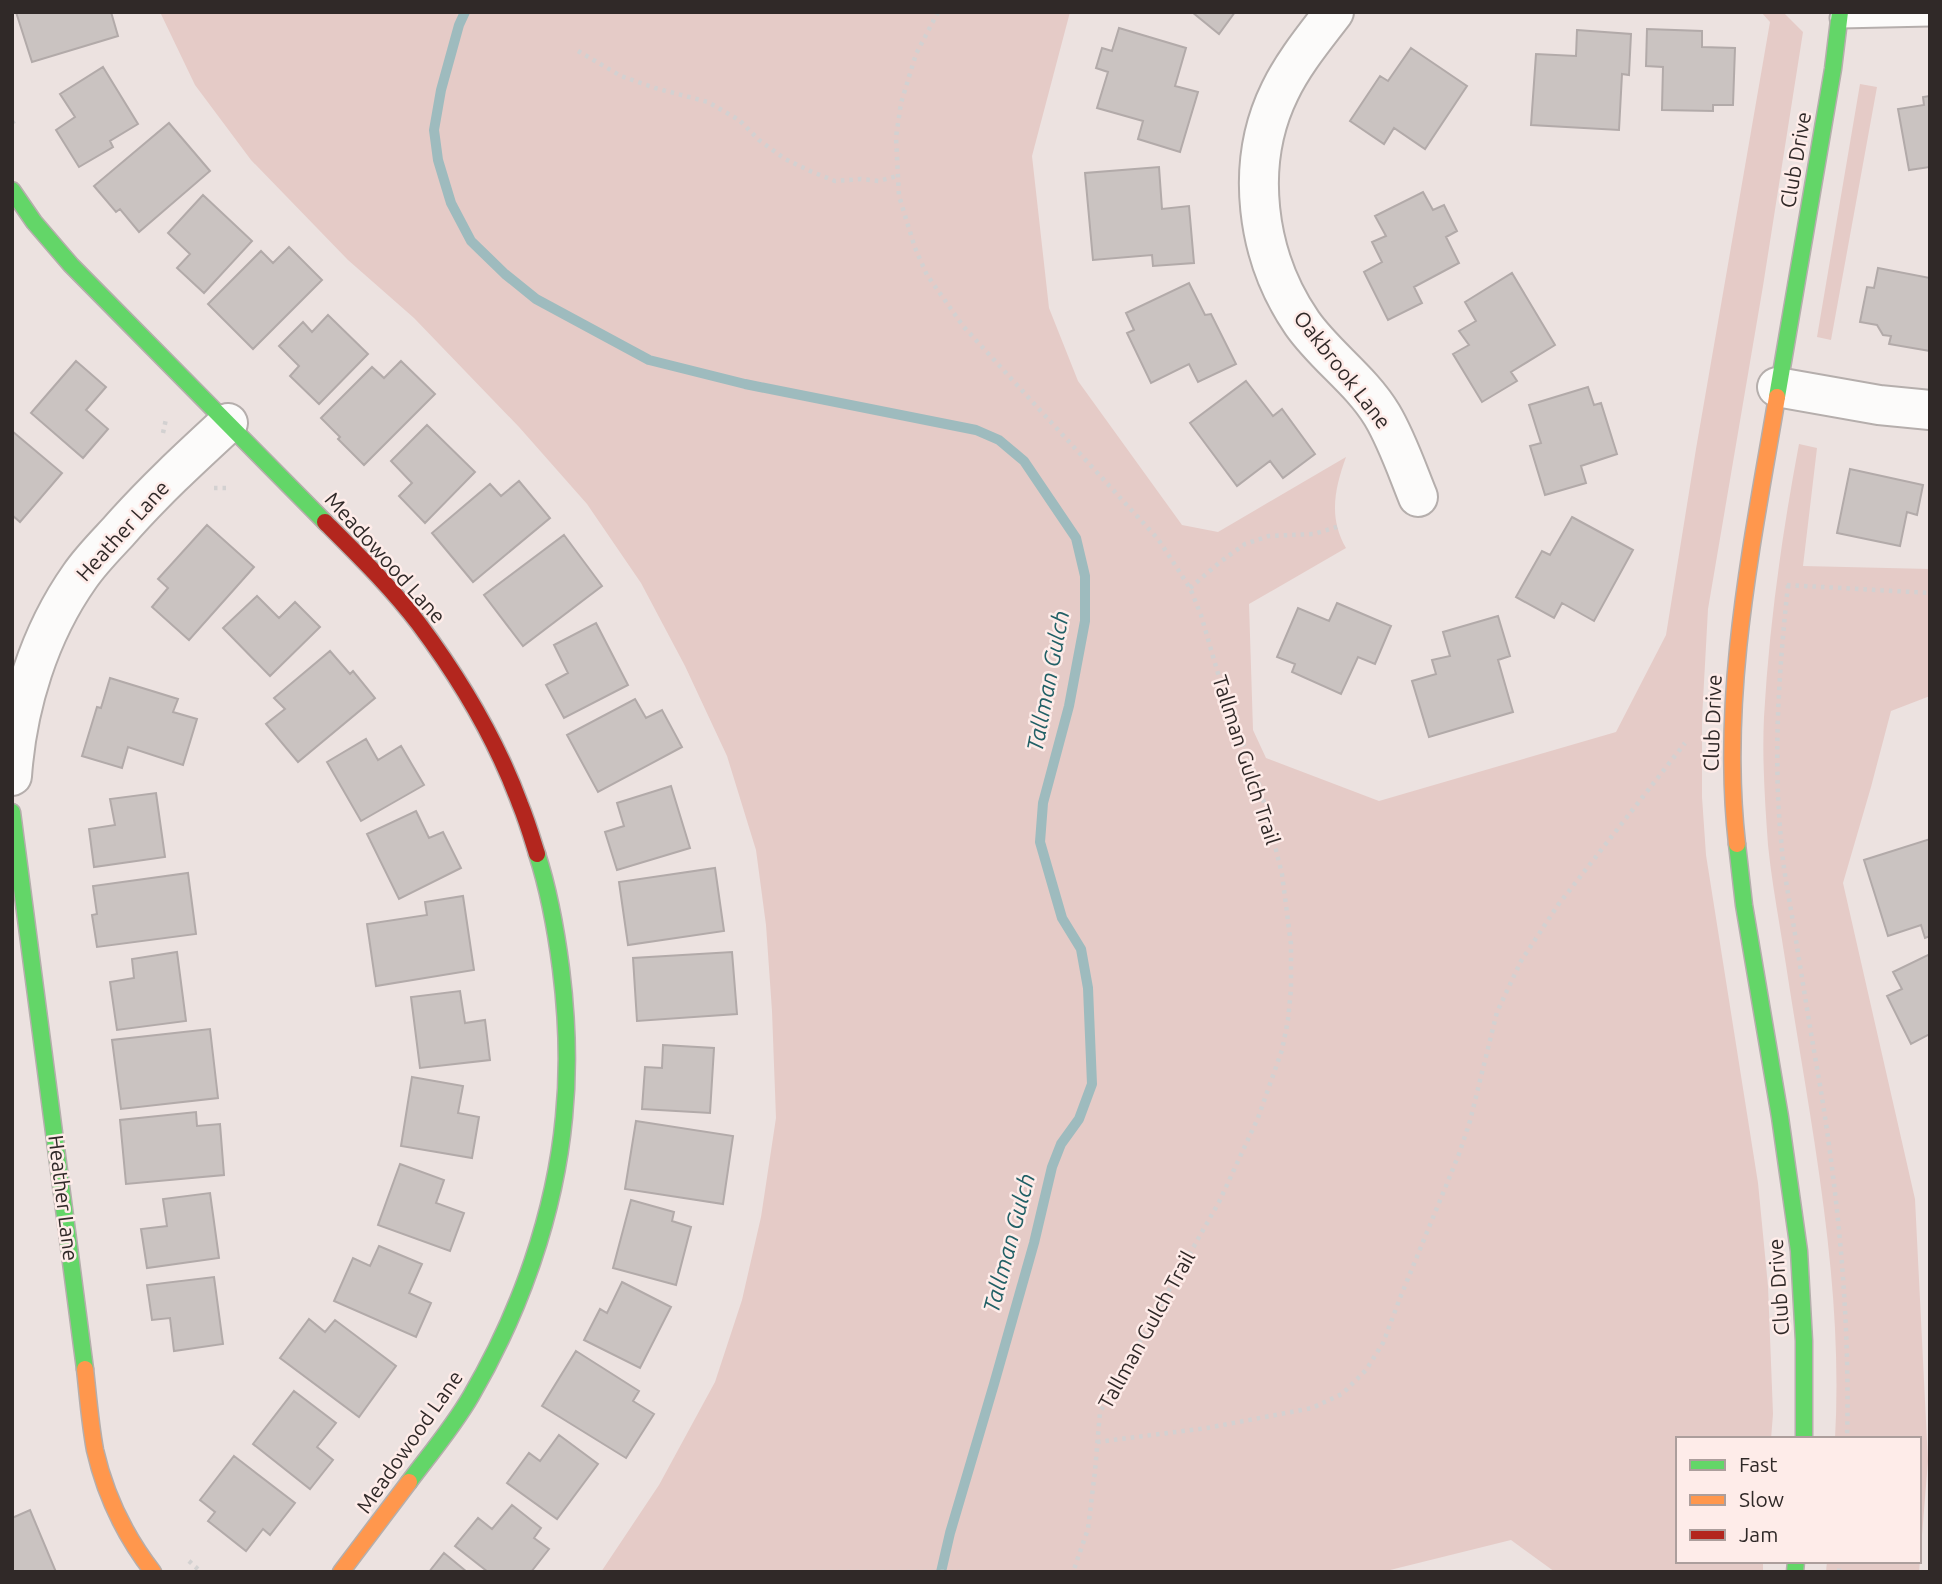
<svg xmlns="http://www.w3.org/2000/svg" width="1942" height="1584" font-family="Ubuntu,sans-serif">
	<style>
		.green { fill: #e5cbc7 }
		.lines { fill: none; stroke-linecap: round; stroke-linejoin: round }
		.stream { stroke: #9ebbbe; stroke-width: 10 }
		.building { fill: #cac3c1; stroke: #b2aaa9; stroke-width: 2 }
		.lane-casing { stroke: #b5aeac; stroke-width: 23 }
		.street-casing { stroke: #b5aeac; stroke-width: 42 }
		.fast-casing { stroke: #b5aeac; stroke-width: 19 }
		.slow-casing { stroke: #b5aeac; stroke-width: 19 }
		.jam-casing { stroke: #b5aeac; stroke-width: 19 }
		.path { stroke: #d3d1d1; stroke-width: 4.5; stroke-dasharray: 3.5 5; stroke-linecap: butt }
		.lane { stroke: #fcfbfa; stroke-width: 19 }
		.street { stroke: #fcfbfa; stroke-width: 38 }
		.fast { stroke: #63d668; stroke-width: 16 }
		.slow { stroke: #ff974d; stroke-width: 16 }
		.jam { stroke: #b3261e; stroke-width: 16 }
		.labels { text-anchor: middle; stroke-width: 5; stroke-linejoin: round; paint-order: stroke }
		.street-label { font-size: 21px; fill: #302928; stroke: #feece9 }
		.water-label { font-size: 23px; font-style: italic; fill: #216066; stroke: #feece9 }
	</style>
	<rect width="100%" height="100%" fill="#ece2e0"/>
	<!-- green -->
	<path class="green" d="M160,12H1070L1032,156L1049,308L1078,381L1182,525L1218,532L1346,457C1335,488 1328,517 1346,548L1249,604L1253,730L1266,758L1379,801L1616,732L1666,635L1696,449L1770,22L1761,12H1783L1803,32L1763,286L1708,609L1702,719V797L1706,855L1758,1183L1768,1286L1773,1414L1771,1439H1678V1561H1763V1572H1555L1511,1540L1382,1572H601L659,1485L715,1382L742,1300L761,1217L776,1118L772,1011L766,925L756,850L727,756L685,666L641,583L587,504L519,427L414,318L348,260L251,160L195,85Z
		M1860,84L1877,87L1831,340L1817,337Z
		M1799,444L1817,448L1803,566L1930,569V696L1891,711L1871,787L1843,883L1915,1199L1928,1461L1919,1572H1826L1827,1561H1919V1439H1835C1844,1279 1810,1122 1786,965C1780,925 1772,885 1768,845C1765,803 1762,759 1764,717C1769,626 1782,534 1799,444Z"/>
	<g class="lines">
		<!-- stream -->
		<path class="stream" d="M465,12L459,25L441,90L434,130L438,160L451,203L471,241L505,274L536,299L649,360L745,384L976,430L999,440L1024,461L1076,538L1085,576V621L1069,706L1043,803L1040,842L1062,918L1081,949L1088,988L1092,1084L1079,1119L1061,1144L1052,1167L1034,1243L994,1384L950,1533L941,1572"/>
	</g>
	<!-- building -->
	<path class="building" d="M16,12H111L118,36L32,62Z
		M1192,12H1235L1219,34Z
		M1119,28L1186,48L1175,86L1198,92L1180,152L1138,139L1143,121L1097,108L1108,72L1096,68L1102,48L1112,51Z
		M1647,29L1702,31V47L1735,48L1733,105H1713V111L1662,110L1663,67L1646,66Z
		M1577,30L1631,34L1629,75L1622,74L1619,130L1531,125L1536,54L1576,56Z
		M1411,48L1467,86L1425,149L1394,128L1384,144L1350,121L1380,76L1388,81Z
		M103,67L138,124L110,141L113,147L79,167L56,130L75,117L60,94Z
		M1930,96V167L1909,170L1898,109L1924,105L1923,97Z
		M169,123L210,171L139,232L120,209L116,212L94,186Z
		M1159,167L1162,209L1189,206L1194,263L1153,266L1152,255L1093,260L1085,173Z
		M1423,192L1433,210L1444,205L1457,231L1446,237L1459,263L1414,287L1422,303L1388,320L1364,272L1382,262L1372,242L1386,236L1375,216Z
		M203,195L252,241L204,293L177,268L190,254L168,233Z
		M289,247L322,280L253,349L208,304L261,251L273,263Z
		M1878,268L1930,278V351L1889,344L1891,336L1883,335L1877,325L1860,322L1867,287L1874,288Z
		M1512,273L1555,345L1511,372L1517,381L1482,402L1453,354L1469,345L1459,331L1476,321L1465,302Z
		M1189,283L1205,315L1211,314L1236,364L1198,382L1189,364L1151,383L1127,333L1134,330L1126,313Z
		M328,315L368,354L319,404L290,376L299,366L279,346L303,322L312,332Z
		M76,361L106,387L86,410L108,429L83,458L31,413Z
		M401,361L435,394L364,465L338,439L340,437L321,418L372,367L384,378Z
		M1246,381L1273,416L1282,409L1315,454L1283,478L1270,461L1237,486L1190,423Z
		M1588,387L1594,405L1601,403L1617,454L1581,466L1586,483L1545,495L1530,446L1541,443L1529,405Z
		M427,425L475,472L425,523L399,496L412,483L391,461Z
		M12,431L62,473L20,522L12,515Z
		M1850,469L1923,485L1917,515L1907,512L1900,546L1837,533Z
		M519,481L550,518L473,582L432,533L490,484L501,496Z
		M1572,517L1633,550L1594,621L1562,603L1554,618L1516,597L1542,551L1550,555Z
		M207,525L254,567L189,640L152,607L168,588L158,579Z
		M564,535L602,586L523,646L484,595Z
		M257,596L279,618L295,602L320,627L270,676L223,628Z
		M1337,603L1391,626L1375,664L1358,657L1341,694L1292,672L1295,664L1277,657L1298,608L1329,621Z
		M1498,616L1510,656L1498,660L1513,712L1429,737L1412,681L1436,674L1432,660L1450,656L1443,632Z
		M596,623L628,685L564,718L546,685L568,673L554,645Z
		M330,651L350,674L353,671L375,698L298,762L266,724L285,709L274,698Z
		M110,678L178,699L173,712L197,719L183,765L128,747L122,768L82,756L97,707L101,708Z
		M635,699L646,718L662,710L682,747L598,792L567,735Z
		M366,739L378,760L401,746L424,785L361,821L327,762Z
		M671,786L690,848L617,870L605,832L624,826L617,803Z
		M156,793L165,857L94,867L89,829L115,825L110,799Z
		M416,811L429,838L443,832L461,868L399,899L367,834Z
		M1930,839V936L1925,938L1921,925L1888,936L1864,860Z
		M715,868L724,931L628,945L619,882Z
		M188,873L196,934L97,947L92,915L97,914L93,886Z
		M463,896L474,970L376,986L367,924L427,915L425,902Z
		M177,952L186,1021L117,1030L110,982L134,978L132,959Z
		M732,952L737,1014L637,1021L633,958Z
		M1930,954V1034L1911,1044L1887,996L1902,989L1893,972Z
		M460,991L465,1023L485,1020L490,1060L420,1068L411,997Z
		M210,1029L218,1098L121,1109L112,1040Z
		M663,1045L714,1048L710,1113L642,1109L645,1067L662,1068Z
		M412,1077L463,1086L458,1113L479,1117L472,1158L401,1146Z
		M196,1112L197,1126L220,1124L224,1175L126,1184L120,1120Z
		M636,1121L733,1136L723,1204L625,1189Z
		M400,1164L444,1180L436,1203L464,1213L450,1251L378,1225Z
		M210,1193L219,1258L147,1268L141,1229L167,1226L163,1199Z
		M631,1200L674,1212L672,1221L691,1227L676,1285L613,1268Z
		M379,1246L422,1264L409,1293L431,1303L416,1337L334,1301L353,1258L370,1266Z
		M214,1277L223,1344L174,1351L170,1318L152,1320L147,1285Z
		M622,1282L671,1307L640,1368L584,1340L600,1309L607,1313Z
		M309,1319L325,1332L335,1320L396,1366L359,1417L280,1358Z
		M576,1351L639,1391L633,1401L654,1414L626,1458L542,1406Z
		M294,1391L336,1423L317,1447L333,1460L310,1489L253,1444Z
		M559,1435L598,1464L557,1519L507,1483L529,1453L540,1461Z
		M234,1456L295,1503L270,1535L263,1529L246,1551L208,1521L215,1512L200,1500Z
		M512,1505L541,1528L534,1538L549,1549L531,1572H488L455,1546L478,1518L492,1529Z
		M30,1510L56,1572H12V1518Z
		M444,1553L467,1572H429Z"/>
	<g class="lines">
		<!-- lane casing -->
		<g class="lane-casing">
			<path id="lane" d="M1840,18L1930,16"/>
		</g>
		<!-- street casing -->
		<g class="street-casing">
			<path id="street" d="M1334,12C1315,37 1294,62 1280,91C1244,164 1256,256 1302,323C1325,356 1361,380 1382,415C1397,440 1407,470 1418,497
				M1777,387L1879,405L1930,410
				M12,776C17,706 39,634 80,576C91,560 105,546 118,532C152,493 190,458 228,423"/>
		</g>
		<!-- fast casing -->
		<g class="fast-casing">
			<path id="fast" d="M12,190L34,222L71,265L325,522
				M1777,397L1833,69L1840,12
				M12,812L85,1369
				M1737,844L1744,905L1780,1117L1799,1251L1804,1341V1439
				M409,1482C430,1454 453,1427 471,1396C520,1312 555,1214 564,1117C569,1067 567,1017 561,969C556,930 549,891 537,854
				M1795,1572L1796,1561"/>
		</g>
		<!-- slow casing -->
		<g class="slow-casing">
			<path id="slow" d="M1737,844C1720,694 1752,545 1777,397
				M85,1369C88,1396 90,1423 95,1450C105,1494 125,1536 153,1572
				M341,1572L409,1482"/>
		</g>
		<!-- jam casing -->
		<g class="jam-casing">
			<path id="jam" d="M325,522C357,554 391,587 419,624C460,679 496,739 520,804C527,821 532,838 537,854"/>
		</g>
		<!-- path -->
		<path class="path" d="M938,12L916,54L901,103L896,137L899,196L915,248L927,275L963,326L1158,539L1190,588L1201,615L1226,701L1260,787L1282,874L1291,944V989L1288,1020L1282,1050L1258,1118L1219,1202L1100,1412L1095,1471L1088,1529L1073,1572
			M578,51L621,76L655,88L708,102L739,120L759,140L785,159L810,171L835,181L861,179L879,181L897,176
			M12,121L14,124
			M163,433L166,419
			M214,488H228
			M1787,585L1930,593
			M1788,585C1779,670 1773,755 1781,839C1783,871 1790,902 1795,934C1803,984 1811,1035 1820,1085C1839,1202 1850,1320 1847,1439
			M1190,588L1220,562L1245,544L1269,536L1314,534L1340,526
			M1097,1442L1207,1428L1312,1408L1342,1394L1366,1370L1383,1343L1400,1298L1459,1154L1470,1121L1497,1012L1521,961L1558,905L1685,743
			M189,1561L201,1572
			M813,1572H964
			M1839,1572L1840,1561"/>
		<!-- lane -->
		<use href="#lane" class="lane"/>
		<!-- street -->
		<use href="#street" class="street"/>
		<!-- fast -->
		<use href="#fast" class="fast"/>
		<!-- slow -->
		<use href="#slow" class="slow"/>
		<!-- jam -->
		<use href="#jam" class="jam"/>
	</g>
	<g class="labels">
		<!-- street labels -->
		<g class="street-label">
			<text transform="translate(1796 160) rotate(-80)" y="7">Club Drive</text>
			<text transform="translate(1342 370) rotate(52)" y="7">Oakbrook Lane</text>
			<text transform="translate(123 531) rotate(-48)" y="7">Heather Lane</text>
			<text transform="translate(385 558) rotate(48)" y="7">Meadowood Lane</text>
			<text transform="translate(1713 723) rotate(-88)" y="7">Club Drive</text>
			<text transform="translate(1246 760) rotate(72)" y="7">Tallman Gulch Trail</text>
			<text transform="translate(63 1198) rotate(83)" y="7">Heather Lane</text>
			<text transform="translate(1779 1287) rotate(-94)" y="7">Club Drive</text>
			<text transform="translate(1147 1330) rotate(-61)" y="7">Tallman Gulch Trail</text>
			<text transform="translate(410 1442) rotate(-55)" y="7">Meadowood Lane</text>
		</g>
		<!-- water labels -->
		<g class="water-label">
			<text transform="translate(1048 681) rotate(-79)" y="8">Tallman Gulch</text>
			<text transform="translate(1009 1243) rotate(-75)" y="8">Tallman Gulch</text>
		</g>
	</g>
	<!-- border -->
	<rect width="1942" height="1584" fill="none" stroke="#302928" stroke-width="28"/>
	<!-- legend -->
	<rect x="1676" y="1437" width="245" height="126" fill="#feece9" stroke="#ac9e9c" stroke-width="2"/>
	<rect x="1690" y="1460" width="35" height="10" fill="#63d668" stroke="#ac9e9c" stroke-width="2"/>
	<text x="1739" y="1472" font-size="21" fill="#302928">Fast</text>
	<rect x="1690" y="1495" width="35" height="10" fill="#ff974d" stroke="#ac9e9c" stroke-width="2"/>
	<text x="1739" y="1507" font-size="21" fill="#302928">Slow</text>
	<rect x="1690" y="1530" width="35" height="10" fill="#b3261e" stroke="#ac9e9c" stroke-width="2"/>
	<text x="1739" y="1542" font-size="21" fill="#302928">Jam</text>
</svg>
